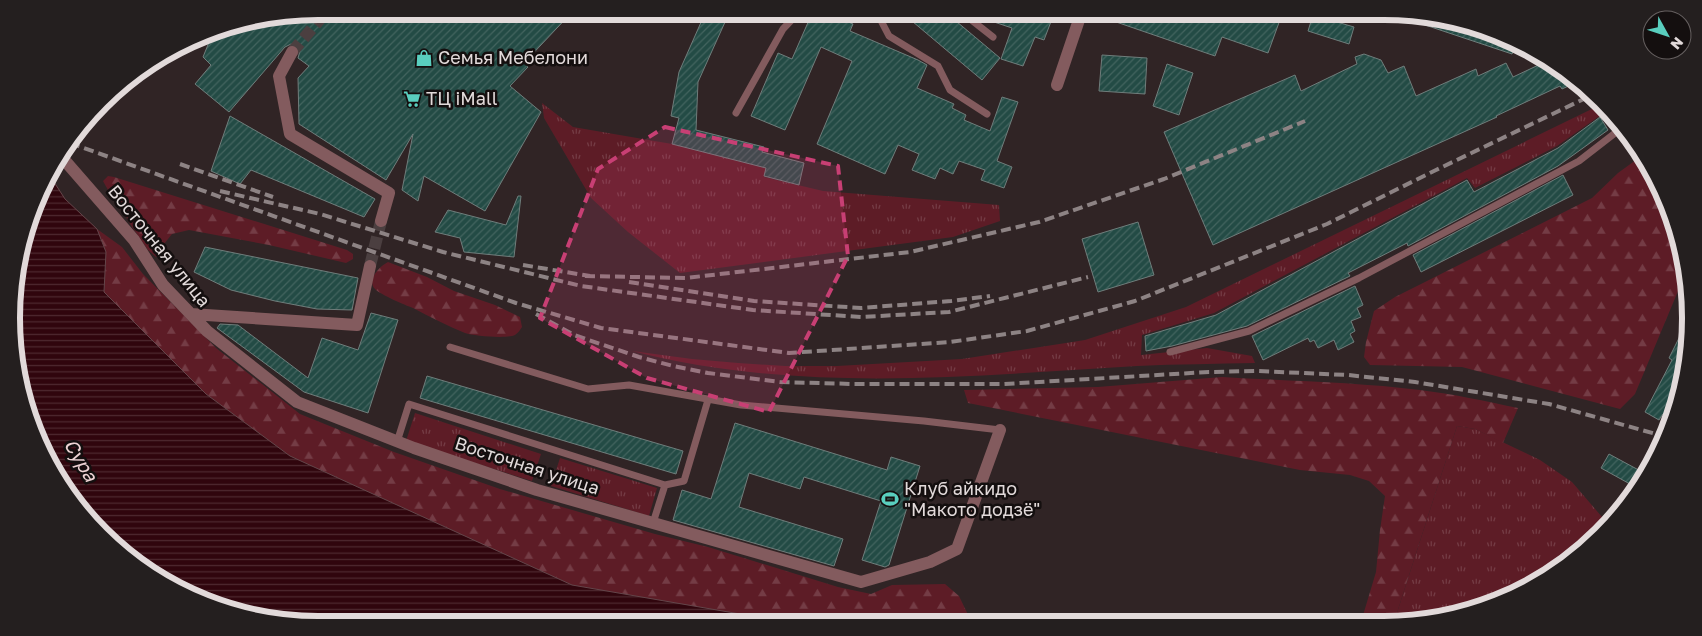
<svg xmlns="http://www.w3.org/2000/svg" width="1702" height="636" font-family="'Golos Text',sans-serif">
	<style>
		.grass { fill: url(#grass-tufts) }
		.forest { fill: url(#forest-firs) }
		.water { fill: url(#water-rules); stroke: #65454a }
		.building { fill: url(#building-hatch); stroke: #6f7d7b }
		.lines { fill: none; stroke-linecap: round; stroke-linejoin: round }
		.minor-tunnel { stroke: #4b3f40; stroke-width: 12; stroke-dasharray: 12 6; stroke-linecap: butt }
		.service { stroke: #835b5e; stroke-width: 7 }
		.minor { stroke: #835b5e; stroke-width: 12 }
		.rail { stroke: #8d8384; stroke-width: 4; stroke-dasharray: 10 5; stroke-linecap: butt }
		.marked { fill: #c83f74; fill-opacity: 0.2; stroke: #c83f74; stroke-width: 4; stroke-dasharray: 10 6; stroke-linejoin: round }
		.labels { text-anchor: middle; stroke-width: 5; stroke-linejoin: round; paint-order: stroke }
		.poi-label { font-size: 18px; fill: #e2dada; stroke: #140f0f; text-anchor: start }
		.street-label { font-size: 18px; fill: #e2dada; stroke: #140f0f }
		.water-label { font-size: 19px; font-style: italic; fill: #eed4d5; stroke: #140f0f }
		.rim { fill: none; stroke: #e2dada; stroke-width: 6 }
	</style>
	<defs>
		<pattern id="grass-tufts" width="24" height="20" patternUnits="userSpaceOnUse" patternTransform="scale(1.25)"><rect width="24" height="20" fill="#5d1c26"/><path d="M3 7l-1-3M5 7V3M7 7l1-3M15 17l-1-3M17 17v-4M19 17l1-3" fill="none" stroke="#743c45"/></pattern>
		<pattern id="forest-firs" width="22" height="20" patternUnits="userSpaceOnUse" patternTransform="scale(1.25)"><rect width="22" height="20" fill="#5d1c26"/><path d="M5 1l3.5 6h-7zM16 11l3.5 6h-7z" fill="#743c45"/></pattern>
		<pattern id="water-rules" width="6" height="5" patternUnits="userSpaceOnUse" patternTransform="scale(1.25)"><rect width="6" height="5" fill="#30050d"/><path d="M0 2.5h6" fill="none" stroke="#4e2930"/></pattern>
		<pattern id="building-hatch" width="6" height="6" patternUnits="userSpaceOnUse" patternTransform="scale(1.25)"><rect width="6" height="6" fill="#234b45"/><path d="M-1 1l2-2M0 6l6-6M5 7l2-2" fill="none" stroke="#43645f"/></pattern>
	</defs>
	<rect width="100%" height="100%" fill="#302425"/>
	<!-- grass -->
	<path class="grass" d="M542,103L573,127L672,144L766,168L764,177L823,191L999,205L1000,221L953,237L680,273L628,232L591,198L544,118Z
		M1598,106L1615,125L1611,128L1601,115L1557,146L1475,188L1467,178L1214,313L1142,335L1141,355L1207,348L1252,356L1255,363C1216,364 1177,364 1137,366C968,376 799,394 632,351L692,359L738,363L785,366H837L962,359L1085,340L1186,307Z
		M415,413L541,454L532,481L406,441Z
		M1457,426L1475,429L1540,460L1572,482L1608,524L1586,548L1519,593L1424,622H1394Z
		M560,458L657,488L649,516L551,486Z"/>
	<!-- forest -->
	<path class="forest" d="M1640,157H1642L1650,165L1686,272L1635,394L1620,409L1462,367L1370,365L1364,357L1366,342L1374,311L1395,297L1423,283L1592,198L1618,173Z
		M108,176L114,177L347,250L353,254V259L346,263L269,245L189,230L172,234L164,244L161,255L156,257L148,250L128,221L119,200L108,190L103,181Z
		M97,229L122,247L143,274L216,348L300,414L394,452L500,489L655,534L708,547L838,587L871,594L892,585L945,584L959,596L972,623L798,624L572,585L290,456L206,394L104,292L106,252Z
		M388,262L427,277L454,291L495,305L520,317L522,327C520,330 518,333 515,335C507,339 474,336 465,333C448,326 430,317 413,308C405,305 381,295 375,289C366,280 380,266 388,262Z
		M1222,377C1288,381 1355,382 1420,390C1453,394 1485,401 1518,408L1503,443L1475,429L1457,426L1394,622H1361L1376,572L1380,530L1385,496L1369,481L1350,475L1300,470L968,403L964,390L1098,387Z"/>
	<!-- water -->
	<path class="water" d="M50,172L54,182L65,199L97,229L106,252L104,292L206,394L290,456L572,585L798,624L318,625L238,614L131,562L63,488L17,378L14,278Z"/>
	<!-- building -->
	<path class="building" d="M318,11H573L524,63L528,67L510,86L541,112L485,211L424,176L418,201L402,190L413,134L386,180L299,124L298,78L309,66L298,58L300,51L295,45L291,44L285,47L229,112L195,84L211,65L203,57L214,30L219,28Z
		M706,11H730L698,82L696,130L764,147L762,152L804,163L799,185L764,176L766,168L672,144L679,118L671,116L679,72Z
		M813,11H850L846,21L853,24L850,31L918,60L927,65L917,88L954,104L952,108L966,115L964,120L990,131L1002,97L1018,102L997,161L1012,167L1004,188L981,180L985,170L959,161L953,174L940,168L935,179L912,170L919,154L898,145L885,174L817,144L852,61L821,47L785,130L751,116L778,53L792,59Z
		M900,11H944L1000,58L982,80Z
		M969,11H1055L1044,40L1035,37L1023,66L1001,59L1012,28L973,15Z
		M1091,11H1265L1281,17L1268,53L1222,37L1215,56L1090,13Z
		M1313,15L1354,27L1349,44L1308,31Z
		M1414,15L1464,22L1515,47L1512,54L1413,21Z
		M1364,54L1381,60L1388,73L1404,66L1416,96L1476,69L1478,76L1506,63L1513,77L1545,62L1571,75L1577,82L1562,89L1560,86L1496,116L1497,117L1213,245L1164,132L1295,75L1301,91L1357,64L1355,57Z
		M1102,55L1147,58L1145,94L1099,91Z
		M1167,64L1193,73L1179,115L1153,106Z
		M230,116L375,199L364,217L251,170L240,184L211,171Z
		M1600,117L1608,130L1558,166L1408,246L1407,243L1348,273L1350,276L1247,326L1172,346L1146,351L1145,336L1216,315L1467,180L1474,192L1558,148Z
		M1563,175L1573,195L1421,272L1413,255Z
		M518,196H521L514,257L464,252L460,238L435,232L448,210L506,225Z
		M1138,222L1154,275L1098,292L1082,239Z
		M205,247L358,278L352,310L317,309L275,301L231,290L194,272Z
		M1355,286L1363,305L1357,308L1361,317L1351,321L1355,331L1350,334L1354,342L1338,350L1334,340L1318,348L1314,340L1310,342L1308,338L1263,360L1252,336Z
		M371,313L398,320L368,413L304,392L217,328L220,324L238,325L308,378L322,338L358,350Z
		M1685,326L1680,398L1671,418L1663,414L1659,420L1645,412L1672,360L1669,358Z
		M427,376L683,451L676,474L420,398Z
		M735,423L887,470L891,457L920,466L889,565L885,567L862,560L881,501L804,477L800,489L749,473L739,507L843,539L834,566L673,520L682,490L711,499Z
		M1609,454L1646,474L1639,489L1601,468Z"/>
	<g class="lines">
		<!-- minor-tunnel -->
		<path class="minor-tunnel" d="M292,52L327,11
			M370,266L381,221"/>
		<!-- service -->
		<path class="service" d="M876,11L889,36L938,66L950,90L987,114
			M960,11L993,37
			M736,113L783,29L800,11
			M450,347L588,389L629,385L741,405L924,421L1000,430
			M1170,352L1249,331L1359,278L1579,161L1619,130
			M397,442L409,404L665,485L653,523
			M665,485L684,481L708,400"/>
		<!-- minor -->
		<path class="minor" d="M292,52L279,76L290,134L389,193L381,221
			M1057,85L1082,11
			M60,155L134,240L163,285L207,331L297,402L414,448L537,490L861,582L930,562L957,549L1000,430
			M191,314L357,325L370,266"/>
		<!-- rail -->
		<path class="rail" d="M70,143L516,303L601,328L789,353L950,342L1027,331L1135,301L1327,224L1436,170L1590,96
			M180,164L273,197
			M220,191L320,214L443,252L581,286L753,310L861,317L949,312L1088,277
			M523,265L590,276
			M585,276L686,278L910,252L1039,222L1164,179L1305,121
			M629,282L754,301L861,308L951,301L990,296
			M536,314L574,335L639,357L673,366L708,373L780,382L854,384H1004L1209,372L1257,371L1348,375L1415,382L1549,404L1663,436"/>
	</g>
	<!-- marked area -->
	<path class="marked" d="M665,127L838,166L848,256L769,412L647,378L540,318L598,169Z"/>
	<!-- icons -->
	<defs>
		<g id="shop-bare" transform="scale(1.35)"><path d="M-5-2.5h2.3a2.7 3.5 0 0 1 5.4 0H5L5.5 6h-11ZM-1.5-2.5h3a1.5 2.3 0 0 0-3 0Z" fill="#59cebe" stroke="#140f0f" stroke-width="2.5" paint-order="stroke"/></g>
		<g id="supermarket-bare" transform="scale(1.35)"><path d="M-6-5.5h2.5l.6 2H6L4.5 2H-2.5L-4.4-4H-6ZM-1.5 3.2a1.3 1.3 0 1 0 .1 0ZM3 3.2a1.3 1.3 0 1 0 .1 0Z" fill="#59cebe" stroke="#140f0f" stroke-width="2.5" paint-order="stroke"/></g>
		<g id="stadium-bare" transform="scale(1.35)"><path d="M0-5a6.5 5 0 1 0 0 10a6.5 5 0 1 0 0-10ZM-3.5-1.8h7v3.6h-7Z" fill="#59cebe" stroke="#140f0f" stroke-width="2.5" paint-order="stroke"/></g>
	</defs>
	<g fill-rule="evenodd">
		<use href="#shop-bare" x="424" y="58"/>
		<use href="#supermarket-bare" x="412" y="99"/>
		<use href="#stadium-bare" x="890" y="499"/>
	</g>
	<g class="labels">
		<!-- poi labels -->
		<g class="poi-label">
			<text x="438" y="64">Семья Мебелони</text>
			<text x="426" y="105">ТЦ iMall</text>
			<text x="904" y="495">Клуб айкидо<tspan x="904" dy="21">"Макото додзё"</tspan></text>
		</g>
		<!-- street labels -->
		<g class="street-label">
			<text transform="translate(159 246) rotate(51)" y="6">Восточная улица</text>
			<text transform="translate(527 466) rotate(18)" y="6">Восточная улица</text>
		</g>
		<!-- water labels -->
		<g class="water-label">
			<text transform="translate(81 460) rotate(59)" y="7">Сура</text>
		</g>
	</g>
	<!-- crop -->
	<path d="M0 0H1702V636H0ZM318 20H1384A298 298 0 0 1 1682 318V318A298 298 0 0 1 1384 616H318A298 298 0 0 1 20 318V318A298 298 0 0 1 318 20Z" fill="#241f1f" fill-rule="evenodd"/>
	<path class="rim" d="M318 20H1384A298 298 0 0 1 1682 318V318A298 298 0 0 1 1384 616H318A298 298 0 0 1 20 318V318A298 298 0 0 1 318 20Z"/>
	<!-- north arrow -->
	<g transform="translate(1667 35) rotate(130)"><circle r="24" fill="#140f0f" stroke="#666060"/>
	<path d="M0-4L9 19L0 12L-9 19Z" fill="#59cebe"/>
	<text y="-8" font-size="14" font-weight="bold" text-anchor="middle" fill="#e2dada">N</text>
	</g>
</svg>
